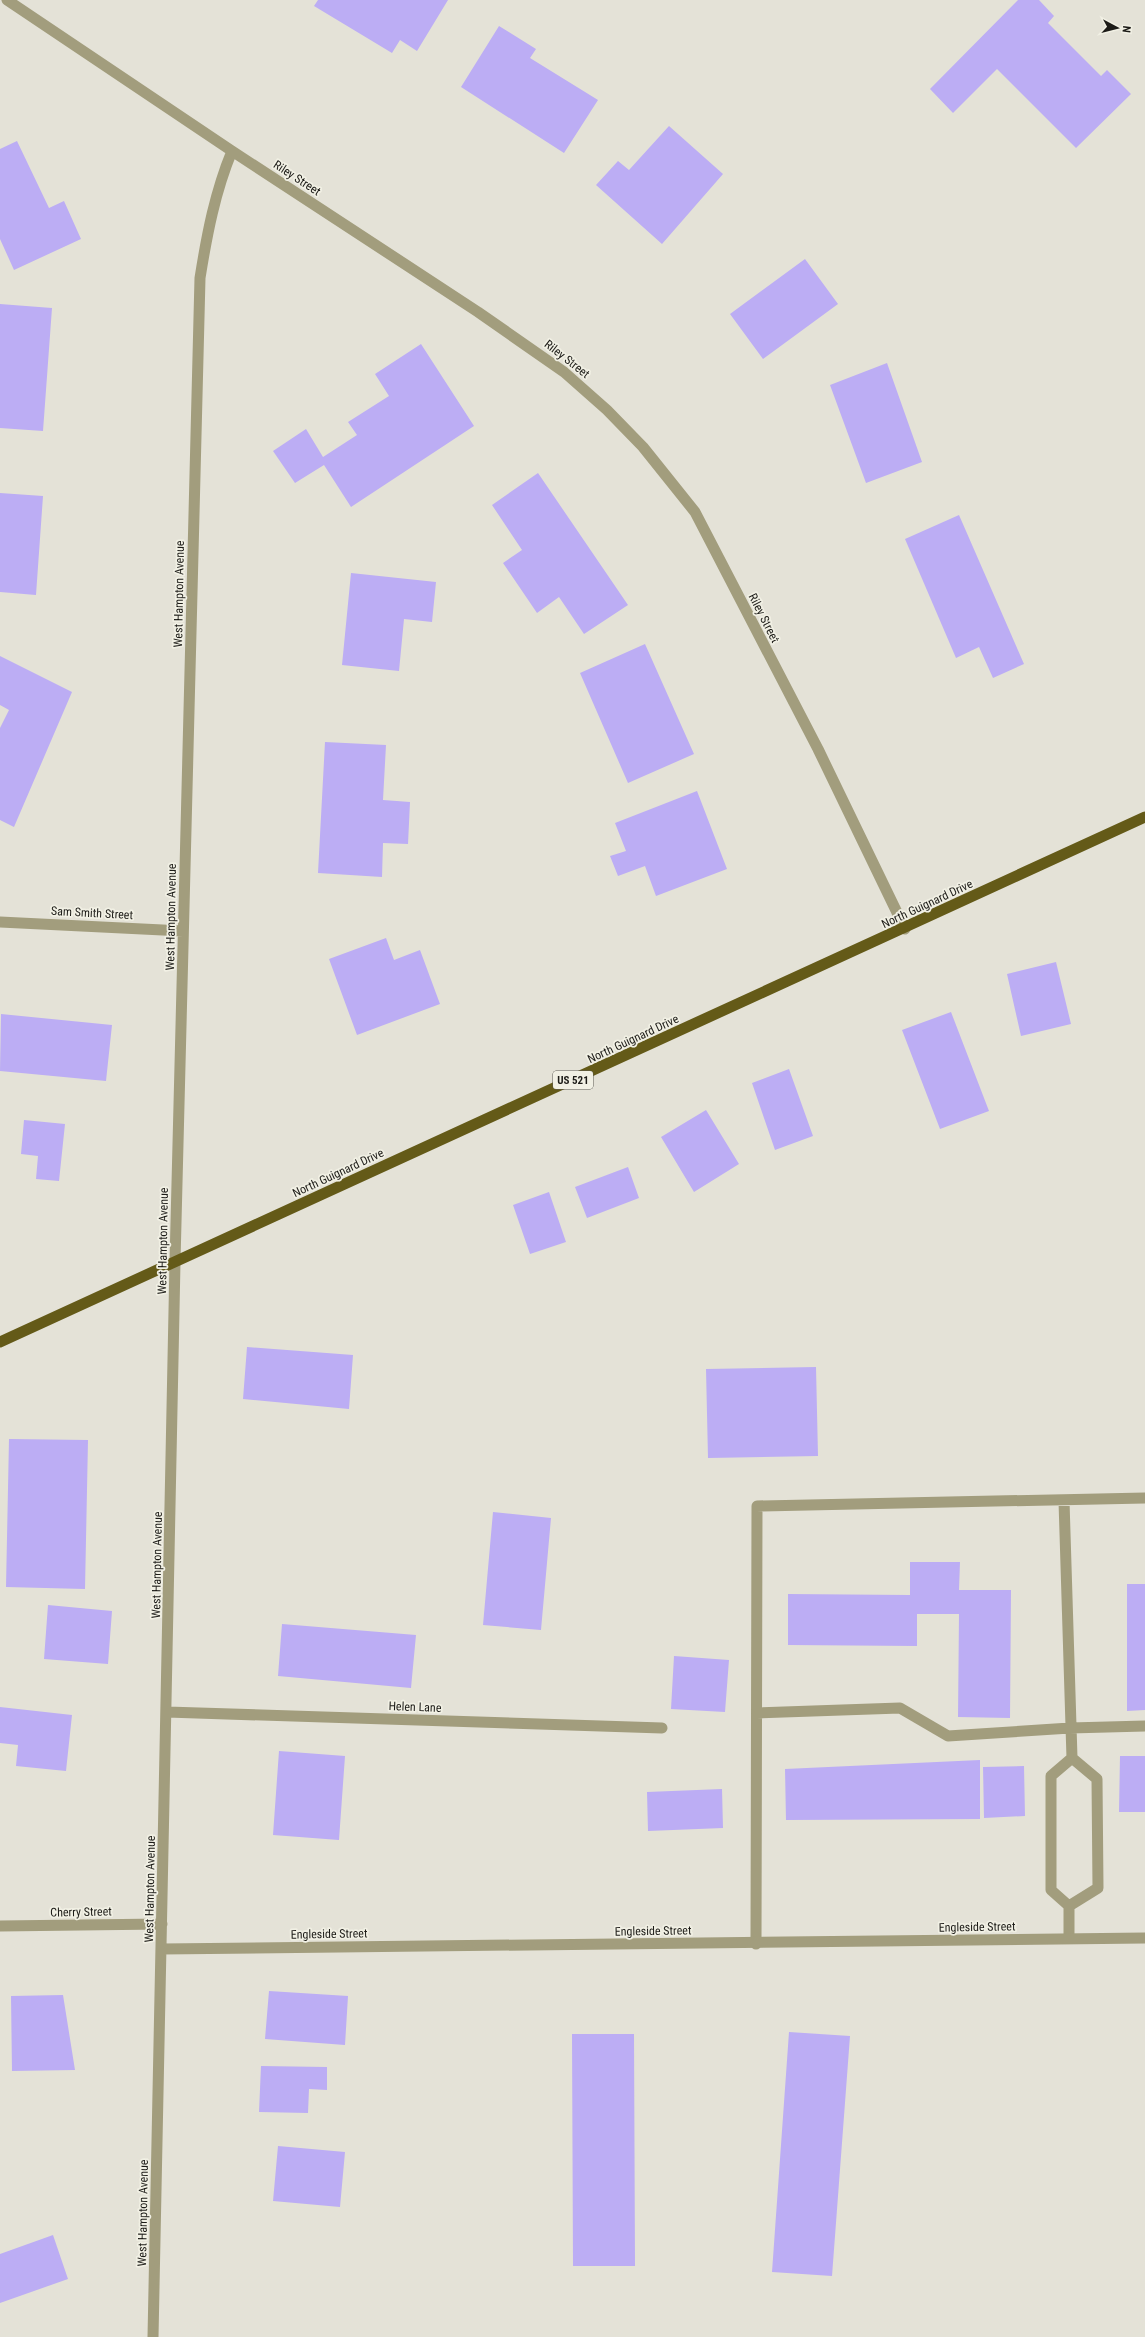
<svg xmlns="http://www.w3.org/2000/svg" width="1145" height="2337" font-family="'Roboto Condensed',sans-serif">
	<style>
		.building { fill: #bcadf4 }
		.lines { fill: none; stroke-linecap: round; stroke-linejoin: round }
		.service { stroke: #a29d7d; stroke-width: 11 }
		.minor { stroke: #a29d7d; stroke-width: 11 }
		.trunk { stroke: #645a18; stroke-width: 11 }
		.labels { text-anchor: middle; stroke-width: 3.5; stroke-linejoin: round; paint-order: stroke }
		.shield { fill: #f1f0e4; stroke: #5c5b54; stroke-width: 1 }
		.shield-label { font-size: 11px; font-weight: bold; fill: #1c1b17 }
		.street-label { font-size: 12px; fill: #1c1b17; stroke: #f1f0e4 }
	</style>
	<rect width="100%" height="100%" fill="#e4e2d7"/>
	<!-- building -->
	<path class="building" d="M318,0H448L417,51L400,40L392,53L314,6Z
		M1018,0H1039L1054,16L1048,23L1101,76L1107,70L1131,94L1076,148L997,69L953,113L930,89Z
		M499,26L536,49L530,58L598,100L564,153L461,87Z
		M669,126L723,174L662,244L596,185L618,161L629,170Z
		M17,141L49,208L64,201L81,239L14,270L0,239V149Z
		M805,259L838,304L763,359L730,314Z
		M0,304L52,308L43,431L0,428Z
		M421,344L474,426L351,507L324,465L295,483L273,451L306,429L323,457L357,435L348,422L389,396L375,374Z
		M887,363L922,462L866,483L830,385Z
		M538,473L628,605L584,634L559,597L537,613L503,563L522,550L492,505Z
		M0,493L43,496L36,595L0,592Z
		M959,515L1024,664L993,678L979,647L956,658L905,539Z
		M351,573L436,582L432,622L404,619L399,671L342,665Z
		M645,644L694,754L628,783L580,673Z
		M0,656L72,692L14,827L0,820V728L9,710L0,705Z
		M325,742L386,745L383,800L410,802L408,844L383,843L382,877L318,873Z
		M697,791L727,869L656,896L645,866L618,876L610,856L626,851L615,823Z
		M386,938L394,960L420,950L440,1004L357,1035L329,959Z
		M1056,962L1071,1024L1021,1036L1007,974Z
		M951,1012L989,1111L940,1129L902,1030Z
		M1,1014L112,1025L106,1081L0,1071Z
		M789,1069L813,1136L775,1150L752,1083Z
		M706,1110L739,1164L694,1192L661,1137Z
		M24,1120L65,1124L59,1181L36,1179L38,1156L21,1154Z
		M628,1167L639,1198L587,1218L575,1187Z
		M549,1192L566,1242L530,1254L513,1205Z
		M247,1347L353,1355L349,1409L243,1399Z
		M816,1367L818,1456L708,1458L706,1369Z
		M9,1439L88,1440L85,1589L6,1587Z
		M493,1512L551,1518L541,1630L483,1625Z
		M910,1562H960L959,1590H1011L1010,1718L958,1717L959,1614H917V1646L788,1645V1594L910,1595Z
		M1127,1584H1145V1710L1127,1711Z
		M48,1605L112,1611L108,1664L44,1659Z
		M282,1624L416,1635L411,1688L278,1676Z
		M674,1656L729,1660L725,1712L671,1709Z
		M0,1707L72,1715L66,1771L16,1766L18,1745L0,1743Z
		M279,1751L345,1756L339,1840L273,1835Z
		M1120,1756H1145V1812H1119Z
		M980,1760V1819L786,1820L785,1769Z
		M1024,1766L1025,1816L984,1818L983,1767Z
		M722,1789L723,1828L648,1831L647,1792Z
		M269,1991L348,1996L345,2045L265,2039Z
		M63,1995L75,2070L12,2071L11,1996Z
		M789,2032L850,2036L832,2276L772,2272Z
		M572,2034H634L635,2266H573Z
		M261,2066L327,2067V2090L309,2089L308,2113L259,2112Z
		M278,2146L345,2152L340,2207L273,2201Z
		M53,2235L68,2279L0,2303V2254Z"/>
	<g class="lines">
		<!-- service -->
		<path class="service" d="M1064,1501L1072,1758L1097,1779L1098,1888L1069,1906
			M757,1713L900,1708L948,1736L1070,1728L1145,1726
			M1069,1938V1906L1051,1890V1776L1072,1758
			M756,1944L757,1506L1145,1498"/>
		<!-- minor -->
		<path class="minor" d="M7,0L232,151L478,312L564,372L607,410L643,447L695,512L818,749L905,929
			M0,922L183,931
			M167,1712L662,1728
			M0,1926L162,1924
			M162,1949L1145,1938
			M153,2337L175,1262L200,278C207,234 215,192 232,151"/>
		<!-- trunk -->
		<path class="trunk" d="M0,1342L1145,817"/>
	</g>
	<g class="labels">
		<!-- shield labels -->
		<rect class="shield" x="553" y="1071" width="40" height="18" rx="3"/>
		<g class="shield-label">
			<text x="573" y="1084">US 521</text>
		</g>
		<!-- street labels -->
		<g class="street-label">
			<text transform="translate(297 178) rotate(33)" y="4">Riley Street</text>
			<text transform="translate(567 359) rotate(38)" y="4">Riley Street</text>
			<text transform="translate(179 594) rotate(-89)" y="4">West Hampton Avenue</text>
			<text transform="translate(764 618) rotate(63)" y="4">Riley Street</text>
			<text transform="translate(927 904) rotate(-25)" y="4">North Guignard Drive</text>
			<text transform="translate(92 913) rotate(3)" y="4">Sam Smith Street</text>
			<text transform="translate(171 917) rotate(-89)" y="4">West Hampton Avenue</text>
			<text transform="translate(633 1039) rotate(-25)" y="4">North Guignard Drive</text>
			<text transform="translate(338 1173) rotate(-25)" y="4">North Guignard Drive</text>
			<text transform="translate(163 1241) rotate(-89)" y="4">West Hampton Avenue</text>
			<text transform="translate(157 1565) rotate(-89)" y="4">West Hampton Avenue</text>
			<text transform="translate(415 1707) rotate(2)" y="4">Helen Lane</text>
			<text transform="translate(150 1889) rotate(-89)" y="4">West Hampton Avenue</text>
			<text transform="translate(81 1912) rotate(-1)" y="4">Cherry Street</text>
			<text transform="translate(977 1927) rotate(-1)" y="4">Engleside Street</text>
			<text transform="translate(653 1931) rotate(-1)" y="4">Engleside Street</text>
			<text transform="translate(329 1934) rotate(-1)" y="4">Engleside Street</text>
			<text transform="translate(143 2213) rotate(-89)" y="4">West Hampton Avenue</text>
		</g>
	</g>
	<!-- north arrow -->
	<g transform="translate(1117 28) rotate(97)" stroke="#f1f0e4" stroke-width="3" paint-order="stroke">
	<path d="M0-3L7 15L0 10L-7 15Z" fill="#1c1b17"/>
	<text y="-6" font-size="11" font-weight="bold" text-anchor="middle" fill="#1c1b17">N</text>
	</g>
</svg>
